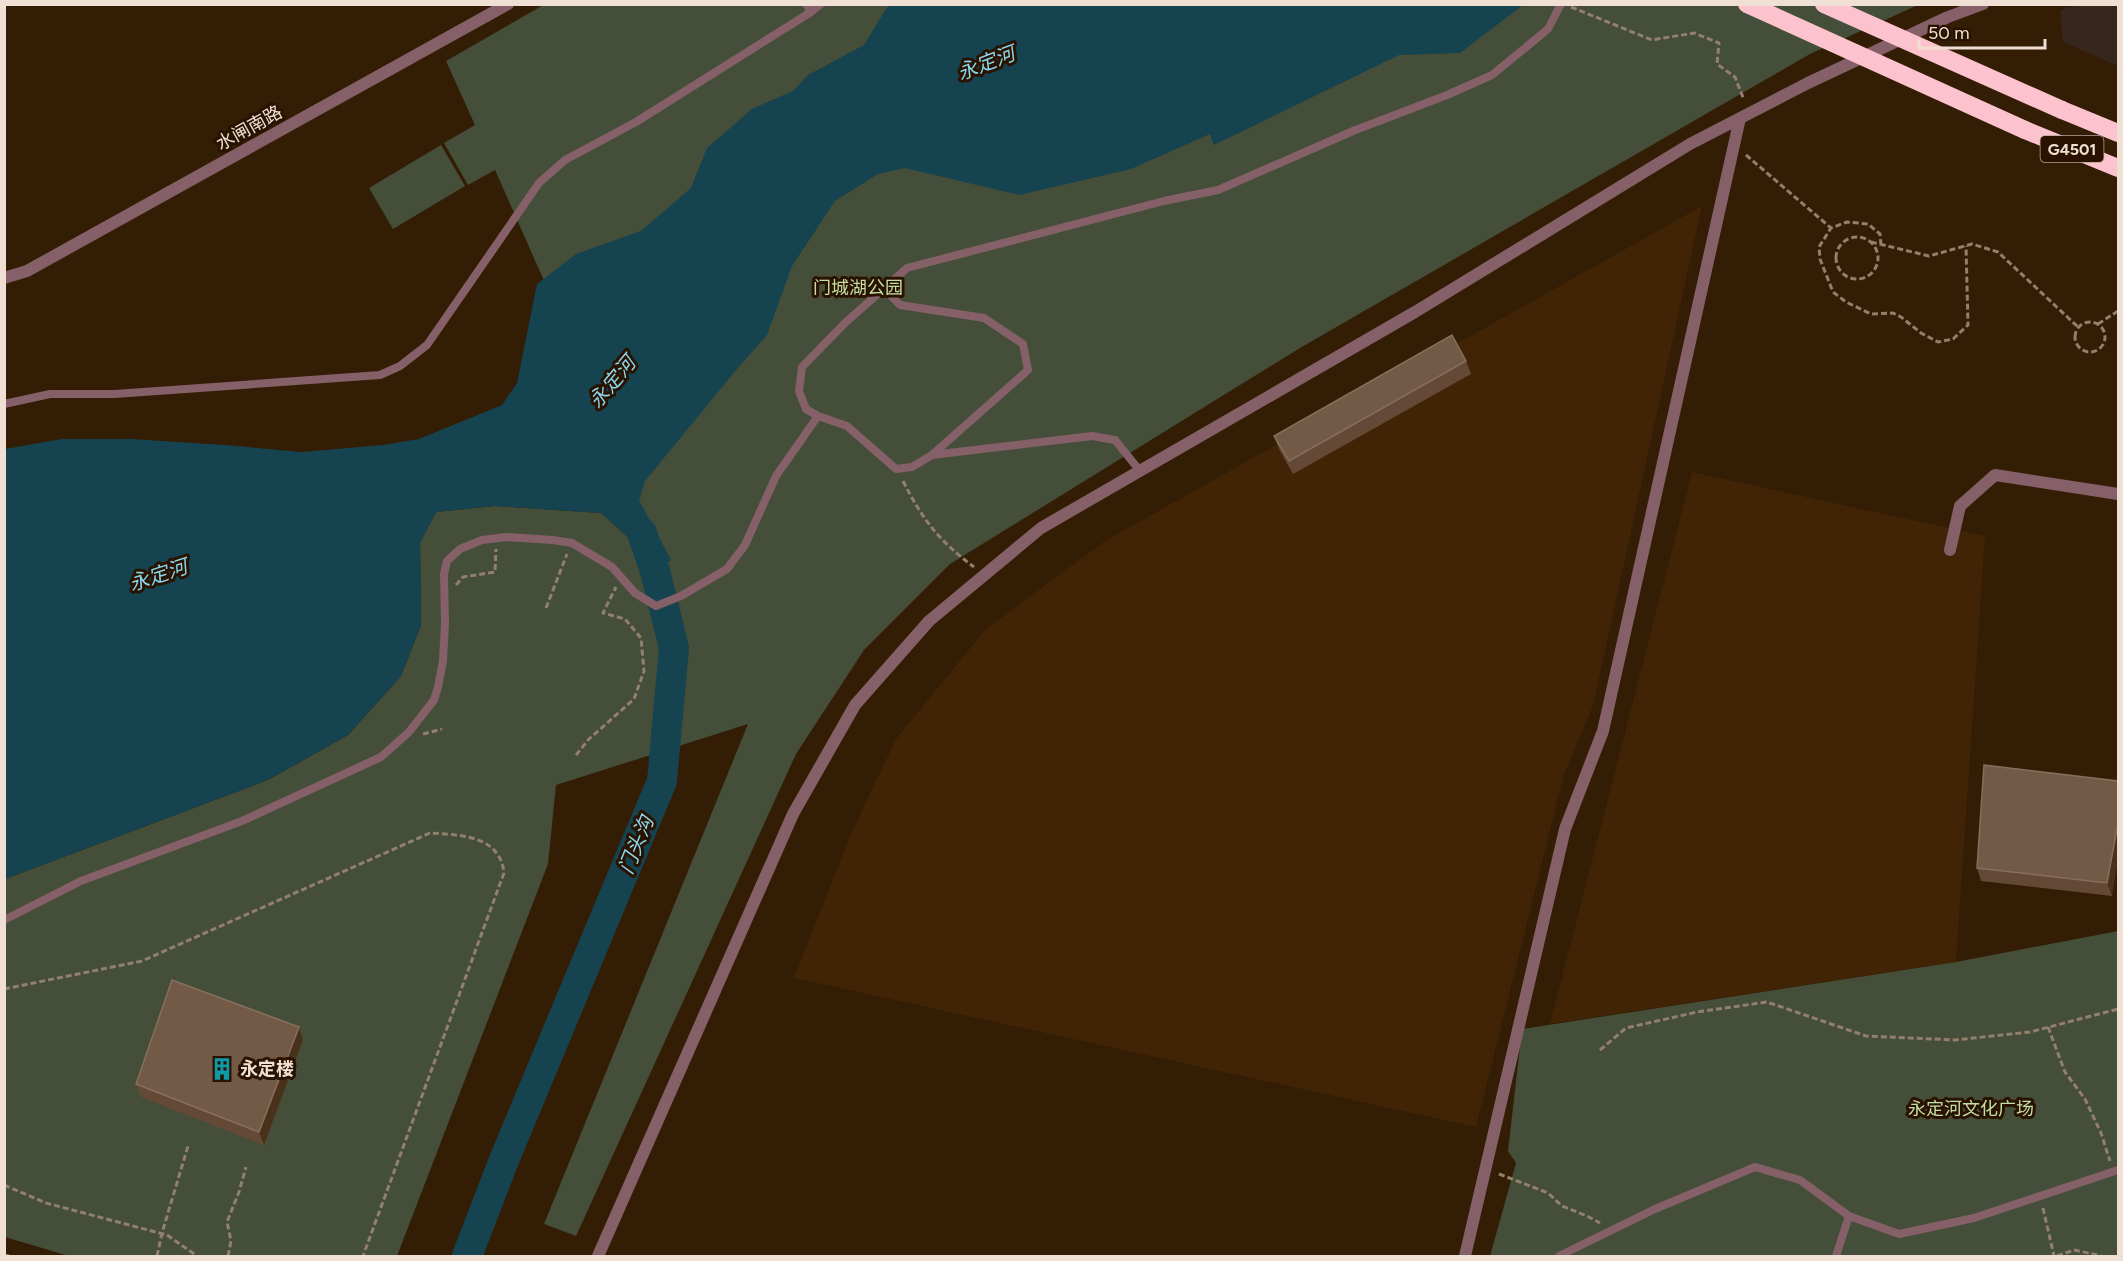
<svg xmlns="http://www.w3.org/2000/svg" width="2123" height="1261" font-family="Figtree,'Noto Sans SC',sans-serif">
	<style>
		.commercial { fill: #36261b }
		.built { fill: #402405 }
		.green { fill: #444e39 }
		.water { fill: #15434f }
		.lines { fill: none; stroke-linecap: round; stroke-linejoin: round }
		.river { stroke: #15434f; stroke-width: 30 }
		.path { stroke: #927f6c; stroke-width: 3; stroke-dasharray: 6 3; stroke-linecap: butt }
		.lane { stroke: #866068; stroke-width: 8 }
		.street { stroke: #866068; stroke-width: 12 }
		.highway { stroke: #fcc2cd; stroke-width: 18 }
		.highway-bridge { stroke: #fcc2cd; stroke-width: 18 }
		.wall { fill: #644a36 }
		.shaded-wall { fill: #4a311b }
		.building { fill: #735a47; stroke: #866f5d; stroke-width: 1.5 }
		.labels { text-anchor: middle; stroke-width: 6; stroke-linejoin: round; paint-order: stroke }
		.shield { fill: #291300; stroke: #b4a294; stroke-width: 1.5 }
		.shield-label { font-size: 16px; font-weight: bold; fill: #f0e0d3 }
		.street-label { font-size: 18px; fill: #f0e0d3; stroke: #291300 }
		.park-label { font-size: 18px; fill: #c4dfa5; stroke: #291300 }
		.poi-label { font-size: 18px; font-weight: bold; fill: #f0e0d3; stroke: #291300; text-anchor: start }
		.water-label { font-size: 20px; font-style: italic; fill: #8ad7ef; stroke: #291300 }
	</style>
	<rect width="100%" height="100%" fill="#331d05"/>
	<!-- commercial -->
	<path class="commercial" d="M2082,4L2118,5V66L2063,42L2060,10Z"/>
	<!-- built -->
	<path class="built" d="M1702,206L1593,706L1564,774L1476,1127L794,978L852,831L896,739L985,630L1105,541Z
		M1692,472L1985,536L1956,962L1550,1024Z"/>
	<!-- green -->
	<path class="green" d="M545,4L1918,5L1810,54L1300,348L950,564L864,650L796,754L576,1236L544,1224L748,724L556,785L548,864L397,1256H69L5,1237V879L268,780L348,735L401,676L421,625L420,542L436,512L495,506L601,513L628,537L640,569L627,468L495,170L468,185L444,143L475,125L446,61Z
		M441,145L465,186L393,229L369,188Z
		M2118,931V1256H1490L1516,1163L1508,1151L1522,1029L1956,962Z"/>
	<!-- water -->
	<path class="water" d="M891,4L1523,5L1460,53L1399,55L1214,145L1210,134L1131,169L1019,195L905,168L878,174L835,201L792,266L767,335L736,370L645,481L639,500L671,560L655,570L641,573L628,537L601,513L495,506L436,512L420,543L421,625L401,676L348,735L268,780L5,879V449L62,439H131L225,445L302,452L383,445L419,439L502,405L517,383L537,284L576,254L641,231L691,188L707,148L752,109L793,91L808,75L864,45L886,9Z"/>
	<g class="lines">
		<!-- river -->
		<path class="river" d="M467,1256L504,1160L662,781L674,648L655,571L642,533"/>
		<!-- path -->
		<path class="path" d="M1571,7L1652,40L1694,33L1719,43L1717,64L1735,77L1744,100
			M1746,155L1831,228
			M1836 258a21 21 0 1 1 42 0a21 21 0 1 1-42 0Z
			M1871,242L1929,256L1972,244L1998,252L2078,327
			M1881,245L1880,234L1868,224L1847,222L1831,228L1819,247L1820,259L1833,292L1846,302L1871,314L1893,313L1901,317L1921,333L1938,342L1953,339L1968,325L1966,246
			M2075 337a15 15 0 1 1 30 0a15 15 0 1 1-30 0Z
			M2098,324L2118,311
			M903,481C923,520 938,540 974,567
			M456,585L463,577L495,572L496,549
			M546,608L567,554
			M423,734L442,729
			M576,755L589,739L634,699L644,671L641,638L625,619L603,613L616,587
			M4,989L142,961L430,833C460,835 500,835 504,873L363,1256
			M2048,1027L2065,1072L2085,1099L2101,1133L2110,1161
			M1600,1050L1626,1028L1697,1012L1767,1002L1866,1036L1955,1040L2030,1032L2118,1009
			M1499,1174L1548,1193L1562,1206L1587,1216L1600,1223
			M4,1185L46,1203L167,1235L197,1256
			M2043,1208L2054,1256
			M4,1255L9,1256
			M157,1256L162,1233L188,1146
			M228,1256L231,1241L227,1222L239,1192L246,1167
			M2057,1256L2074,1250L2102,1256"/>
		<!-- lane -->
		<path class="lane" d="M806,4L811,12
			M884,289L900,305L984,318L1023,344L1028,370L933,454
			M4,404L50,394H115L380,375L400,366L427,345L539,183L565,160L636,122L811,12L821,4
			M1140,471L1115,440L1092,436L932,455L912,467L896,469L847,426L818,416L806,409L799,391L802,367L845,323L907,268L1164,201L1218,190L1353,131L1447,95L1492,75L1548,29L1561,4
			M4,920L81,881L242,821L381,757L409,732L434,700L438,687L443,661L445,623L444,574L447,561L460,549L482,540L506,537L553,540L572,543L612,567L635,593L656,606L681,596L727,569L745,545L776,476L818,416
			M1559,1256L1655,1209L1755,1167L1800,1180L1849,1216L1899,1234L1974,1218L2118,1170
			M1836,1256L1849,1216"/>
		<!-- street -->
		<path class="street" d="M4,278L27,271L508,4
			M1950,550L1960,506L1995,475L2118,494
			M598,1256L793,814L855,705L929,621L1041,528L1415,312L1690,144L1808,83L1948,17L1983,4
			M1465,1256L1565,829L1603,731L1740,118"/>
		<!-- highway -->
		<path class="highway" d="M2062,110L2118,133
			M2025,130L2118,168"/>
		<!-- highway-bridge -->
		<path class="highway-bridge" d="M1747,4L2025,130
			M1824,4L2062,110"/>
	</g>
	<!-- wall -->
	<path class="wall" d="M1466,361L1471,374L1293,474L1279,449L1274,436Z
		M2118,781L2112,896L1981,881L1977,868Z
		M299,1027L303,1040L264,1145L141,1097L136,1084Z"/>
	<!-- shaded-wall -->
	<path class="shaded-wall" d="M2118,823V861L2112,896L2107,883Z
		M299,1027L303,1040L264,1145L259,1132Z"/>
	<!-- building -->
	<path class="building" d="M1452,335L1466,361L1289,461L1274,436Z
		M1984,765L2118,781V823L2107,883L1977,868Z
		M172,980L299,1027L259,1132L136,1084Z"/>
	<!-- icons -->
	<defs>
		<g id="building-bare" transform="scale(1.8)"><path d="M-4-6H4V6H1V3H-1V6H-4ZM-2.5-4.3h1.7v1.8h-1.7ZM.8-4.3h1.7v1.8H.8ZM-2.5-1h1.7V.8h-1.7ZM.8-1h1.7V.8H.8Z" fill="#0f9aa8" stroke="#291300" stroke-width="2.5" paint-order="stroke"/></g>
	</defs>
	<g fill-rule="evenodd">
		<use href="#building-bare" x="222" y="1069"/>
	</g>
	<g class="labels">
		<!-- shield labels -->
		<rect class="shield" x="2040.5" y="136" width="63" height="26" rx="4.5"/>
		<g class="shield-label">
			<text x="2072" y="155">G4501</text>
		</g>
		<!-- street labels -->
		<g class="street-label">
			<text transform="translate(249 128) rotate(-29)" y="6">水闸南路</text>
		</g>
		<!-- park labels -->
		<g class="park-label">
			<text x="858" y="294">门城湖公园</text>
			<text x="1971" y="1115">永定河文化广场</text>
		</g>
		<!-- poi labels -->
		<g class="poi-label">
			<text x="240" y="1075">永定楼</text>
		</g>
		<!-- water labels -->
		<g class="water-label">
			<text transform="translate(986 63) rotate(-21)" y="7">永定河</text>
			<text transform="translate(612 382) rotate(-50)" y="7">永定河</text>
			<text transform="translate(158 575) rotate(-18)" y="7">永定河</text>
			<text transform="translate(636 845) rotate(-68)" y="7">门头沟</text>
		</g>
	</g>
	<!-- border -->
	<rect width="2123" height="1261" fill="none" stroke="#f0e0d3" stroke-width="12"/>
	<!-- scale -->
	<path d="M1919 39v9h126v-9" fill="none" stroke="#f0e0d3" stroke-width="3"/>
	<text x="1928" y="39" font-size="18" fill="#f0e0d3" stroke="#291300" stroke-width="4.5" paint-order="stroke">50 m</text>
</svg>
